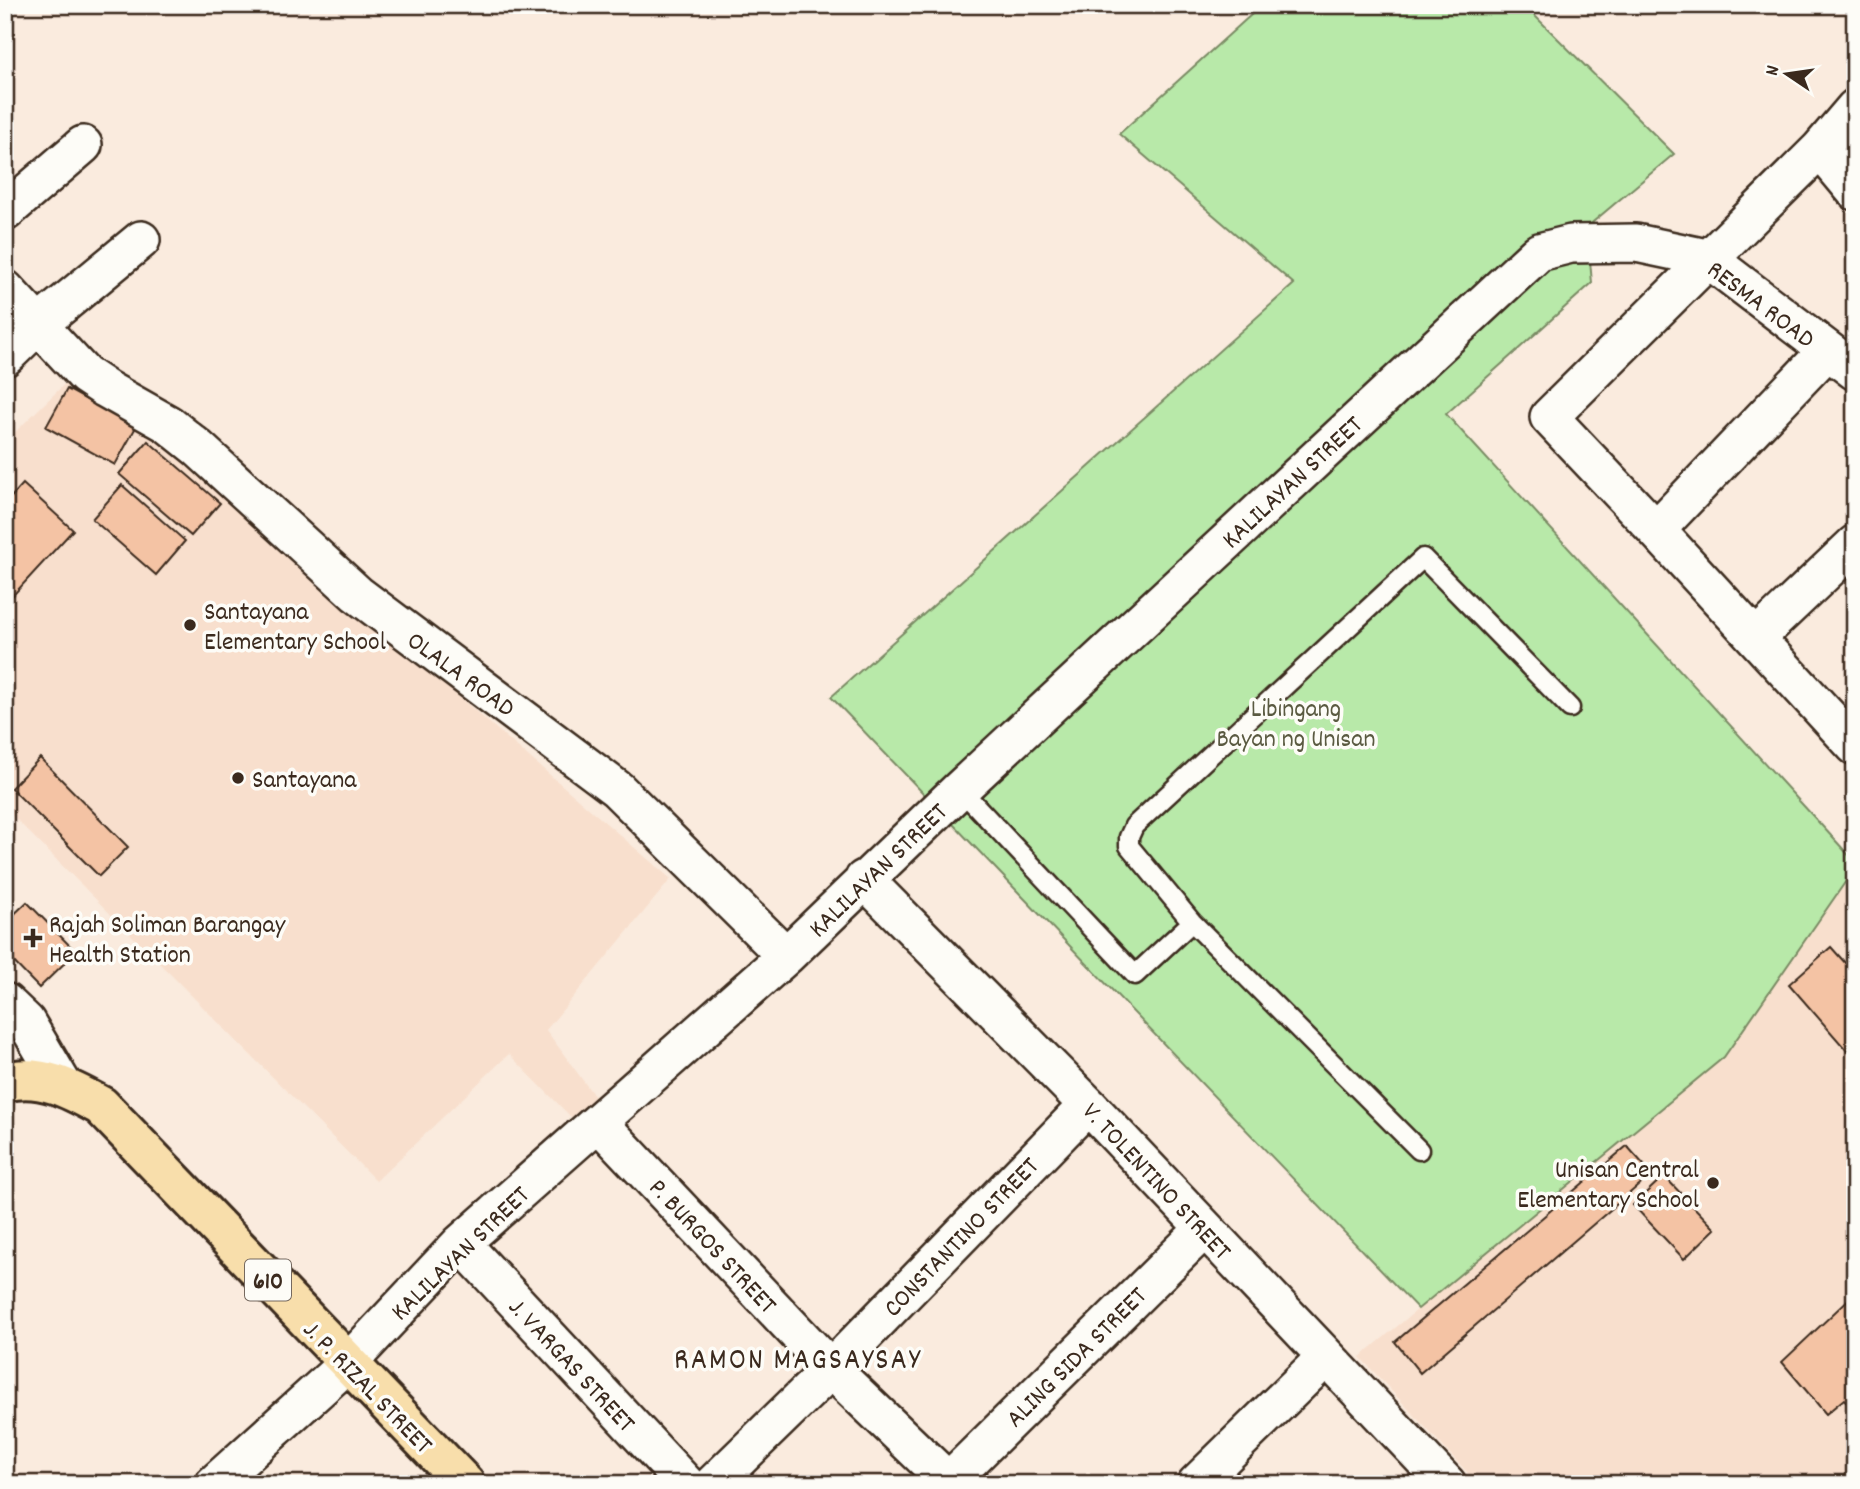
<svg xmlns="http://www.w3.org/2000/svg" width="1860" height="1489" font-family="Dekko,sans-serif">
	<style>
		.built { fill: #f8dfcd }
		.green { fill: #b8e9a9; stroke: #7a8a64; stroke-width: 2 }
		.building { fill: #f4c3a4; stroke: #3b2a1e; stroke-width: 2 }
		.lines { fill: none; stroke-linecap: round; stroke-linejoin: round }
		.lane-casing { stroke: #3b2a1e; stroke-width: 23 }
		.street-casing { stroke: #3b2a1e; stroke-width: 42 }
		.primary-casing { stroke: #3b2a1e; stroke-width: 44 }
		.lane { stroke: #fdfcf7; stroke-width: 18 }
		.street { stroke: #fdfcf7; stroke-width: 37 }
		.primary { stroke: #f8deab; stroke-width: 38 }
		.poi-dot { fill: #3b2a1e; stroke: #fdfcf7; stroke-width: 2.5 }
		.labels { text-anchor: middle; stroke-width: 7; stroke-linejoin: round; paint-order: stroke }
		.shield { fill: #fdfcf7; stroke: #75695f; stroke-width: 2 }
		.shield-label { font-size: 24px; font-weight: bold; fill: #3b2a1e }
		.street-label { font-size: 26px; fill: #3b2a1e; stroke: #fdfcf7 }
		.poi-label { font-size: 26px; fill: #3b2a1e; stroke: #fdfcf7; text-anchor: start }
		.park-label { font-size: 26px; fill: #5a5a41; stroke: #fdfcf7 }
		.quarter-label { font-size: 30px; letter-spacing: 2px; fill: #3b2a1e; stroke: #fdfcf7 }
	</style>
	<rect width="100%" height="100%" fill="#faebde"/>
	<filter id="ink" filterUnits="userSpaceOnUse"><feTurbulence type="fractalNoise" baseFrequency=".0143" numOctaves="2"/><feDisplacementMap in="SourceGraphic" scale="14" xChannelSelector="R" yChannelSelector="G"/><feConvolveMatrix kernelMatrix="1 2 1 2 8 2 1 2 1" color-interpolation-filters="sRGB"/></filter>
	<g filter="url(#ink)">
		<!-- built -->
		<path class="built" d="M79,370L671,879L546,1030L598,1101L571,1117L509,1054L376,1181L5,808V442Z
			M1855,868V1484H1478L1360,1357L1724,1057Z"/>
		<!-- green -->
		<path class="green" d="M1262,5H1524L1674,154L1587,227L1592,283L1446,414L1855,862V868L1724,1057L1418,1309L831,697L1294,284L1119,134Z"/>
		<!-- building -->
		<path class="building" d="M67,389L136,427L115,465L46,427Z
			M148,441L220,503L191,536L119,474Z
			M23,484L73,530L5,604V504Z
			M122,485L185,541L156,575L92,519Z
			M40,758L128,847L99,876L11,788Z
			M27,902L76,952L39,988L5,953V923Z
			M1831,947L1855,974V1060L1789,984Z
			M1627,1146L1652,1174L1420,1373L1395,1342Z
			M1664,1176L1715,1229L1684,1259L1633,1205Z
			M1855,1293V1410L1844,1399L1826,1414L1782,1362Z"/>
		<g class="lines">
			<!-- lane casing -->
			<g class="lane-casing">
				<path id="lane" d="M960,789L1135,975L1192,922
					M1419,1150L1192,922L1129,846V837L1134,826L1423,558L1570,708"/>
			</g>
			<!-- street casing -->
			<g class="street-casing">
				<path id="street" d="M1855,108L1820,149L1549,417L1656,530L1855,746
					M1820,149L1855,191
					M5,212L83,145
					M5,289L85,375L106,389L168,424L198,448L357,594L617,789L786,956
					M5,357L38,325L141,240
					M1656,530L1827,351
					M1756,638L1855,544
					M864,879L1088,1105L1447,1484
					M5,1002L26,1022L63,1085
					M599,1123L831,1369L951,1484
					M461,1243L686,1484
					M214,1484L348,1363L461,1243L786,956L960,789L1539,252L1571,244L1636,243L1707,258L1855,371
					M713,1484L831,1369L1088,1105
					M946,1484L1204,1229
					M1196,1484L1326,1357"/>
			</g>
			<!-- primary casing -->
			<g class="primary-casing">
				<path id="primary" d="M5,1082C40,1072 72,1090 101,1106L465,1484"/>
			</g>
			<!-- lane -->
			<use href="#lane" class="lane"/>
			<!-- street -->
			<use href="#street" class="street"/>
			<!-- primary -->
			<use href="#primary" class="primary"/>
		</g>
	</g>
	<!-- markers -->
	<g class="poi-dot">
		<circle cx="190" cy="625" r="7"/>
		<circle cx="238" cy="778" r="7"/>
		<path d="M29.5 927.5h7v7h7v7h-7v7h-7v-7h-7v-7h7z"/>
		<circle cx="1713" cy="1183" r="7"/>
	</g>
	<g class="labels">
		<!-- shield labels -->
		<rect class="shield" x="245" y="1259.5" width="46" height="41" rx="5"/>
		<g class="shield-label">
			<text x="268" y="1288">610</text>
		</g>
		<!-- street labels -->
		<g class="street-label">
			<text transform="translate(1762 303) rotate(37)" y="9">RESMA ROAD</text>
			<text transform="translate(1291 481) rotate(-43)" y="9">KALILAYAN STREET</text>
			<text transform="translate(462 673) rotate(36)" y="9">OLALA ROAD</text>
			<text transform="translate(877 869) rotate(-44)" y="9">KALILAYAN STREET</text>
			<text transform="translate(1158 1180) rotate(47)" y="9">V. TOLENTINO STREET</text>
			<text transform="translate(960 1236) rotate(-46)" y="9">CONSTANTINO STREET</text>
			<text transform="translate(714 1245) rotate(47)" y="9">P. BURGOS STREET</text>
			<text transform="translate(459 1252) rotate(-44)" y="9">KALILAYAN STREET</text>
			<text transform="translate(1075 1356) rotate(-45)" y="9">ALING SIDA STREET</text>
			<text transform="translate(573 1364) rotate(47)" y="9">J. VARGAS STREET</text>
			<text transform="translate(369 1386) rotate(46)" y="9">J. P. RIZAL STREET</text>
		</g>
		<!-- poi labels -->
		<g class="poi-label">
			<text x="204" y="619">Santayana<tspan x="204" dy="30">Elementary School</tspan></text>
			<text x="252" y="787">Santayana</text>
			<text x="49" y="932">Rajah Soliman Barangay<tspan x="49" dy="30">Health Station</tspan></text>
			<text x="1699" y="1177" text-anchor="end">Unisan Central<tspan x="1699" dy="30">Elementary School</tspan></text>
		</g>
		<!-- park labels -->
		<g class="park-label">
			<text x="1296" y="716">Libingang<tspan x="1296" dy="30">Bayan ng Unisan</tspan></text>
		</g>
		<!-- quarter labels -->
		<g class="quarter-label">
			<text x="798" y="1368">RAMON MAGSAYSAY</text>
		</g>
	</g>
	<!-- margin -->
	<rect width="1860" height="1489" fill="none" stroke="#fdfcf7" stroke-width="28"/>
	<rect x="14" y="14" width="1832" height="1461" fill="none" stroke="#3b2a1e" stroke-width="2.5" filter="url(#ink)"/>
	<!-- north arrow -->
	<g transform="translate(1787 74) rotate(283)" stroke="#fdfcf7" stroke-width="5" paint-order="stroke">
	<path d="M0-5L12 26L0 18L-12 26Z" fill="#3b2a1e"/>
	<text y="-10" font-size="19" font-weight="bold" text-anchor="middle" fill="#3b2a1e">N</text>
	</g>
</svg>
